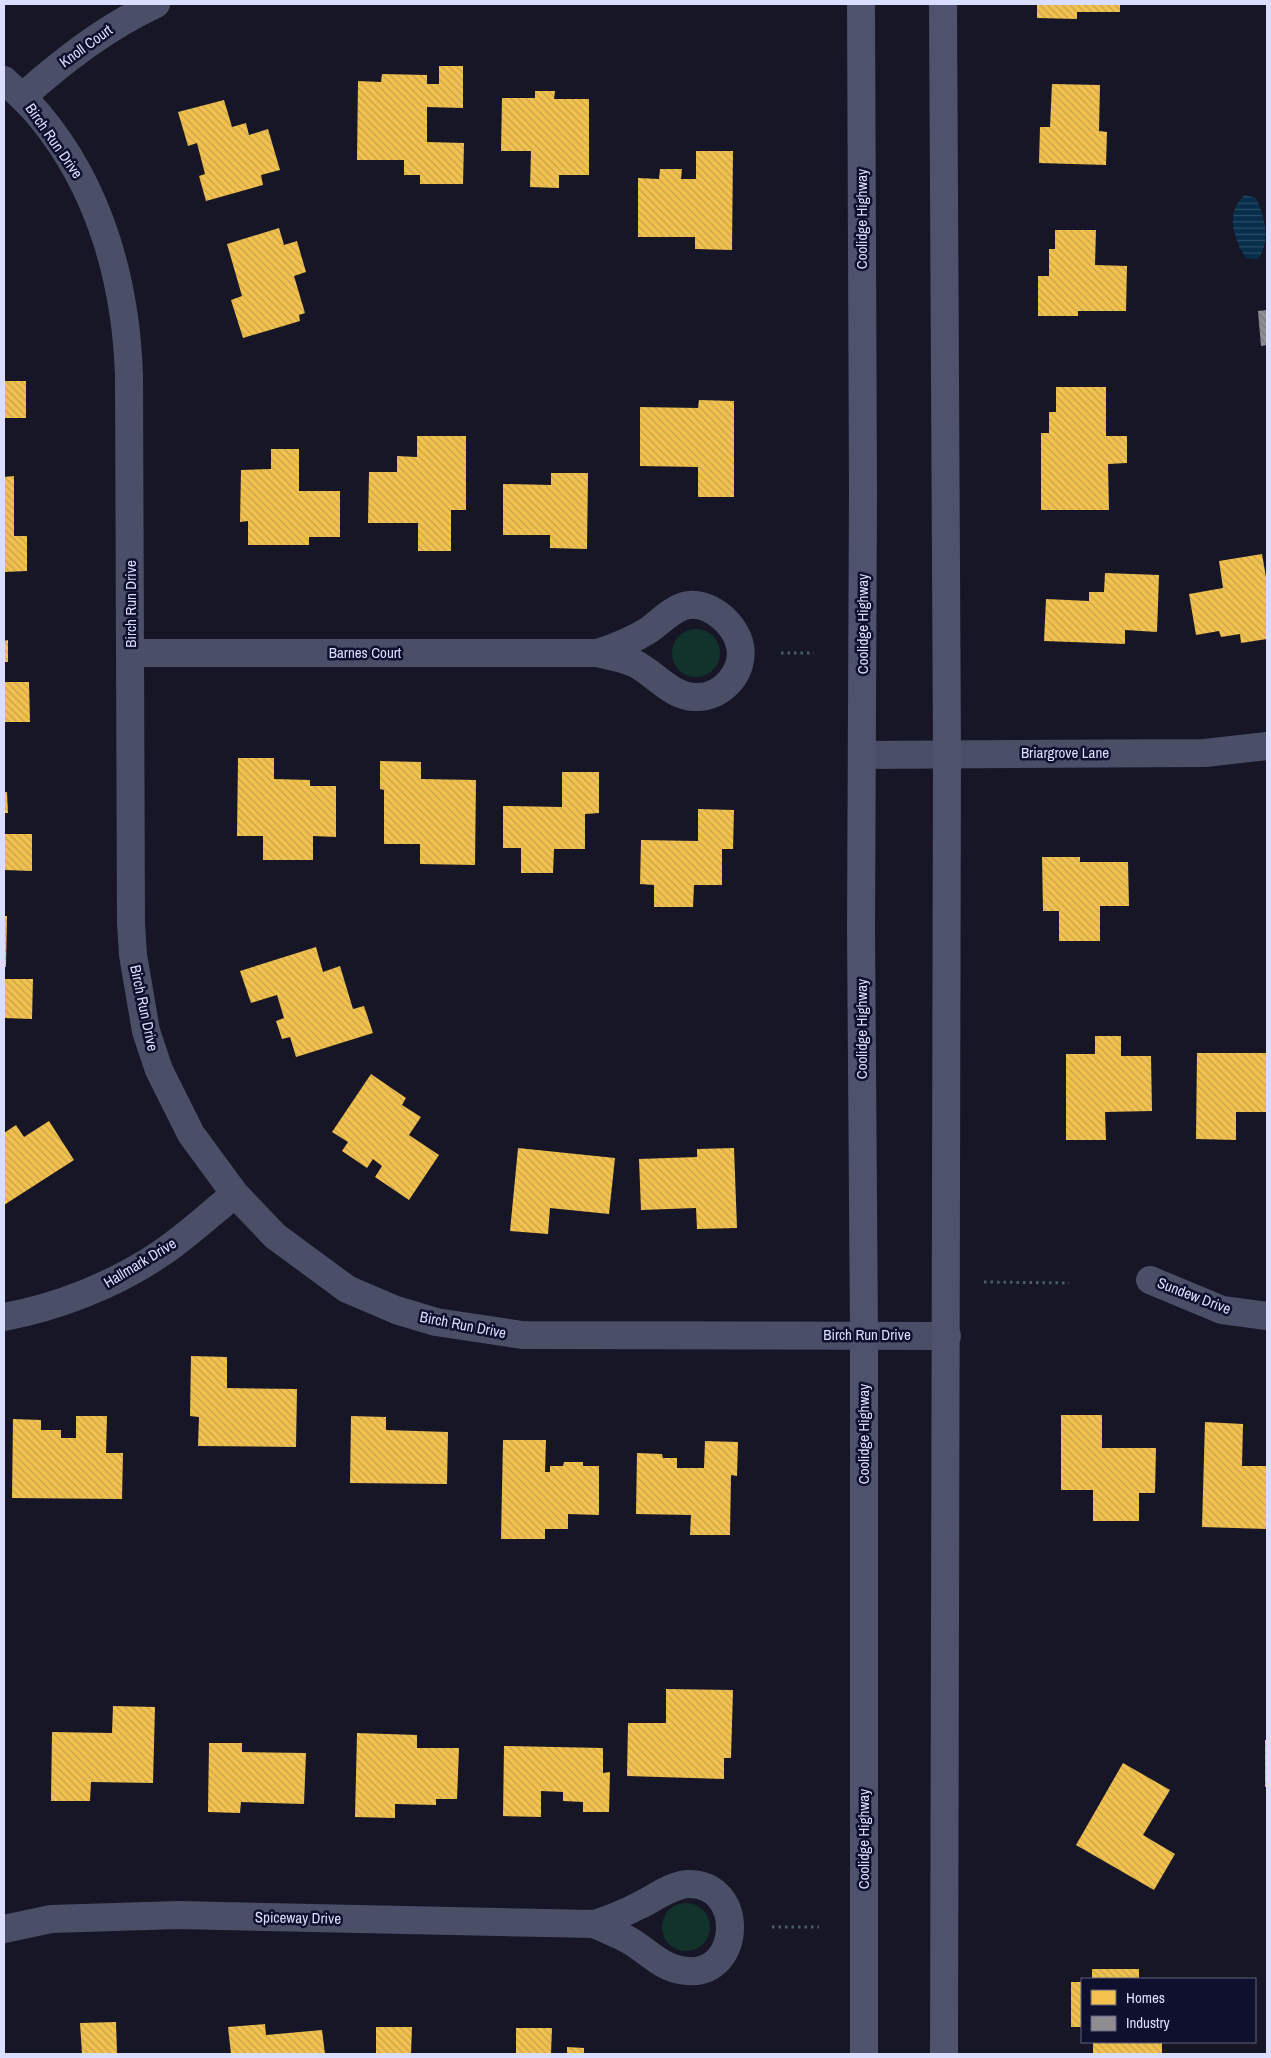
<svg xmlns="http://www.w3.org/2000/svg" width="1271" height="2058" font-family="'Archivo Narrow',sans-serif">
	<style>
		.green { fill: #12332c }
		.water { fill: url(#water-rules) }
		.homes { fill: url(#homes-back-hatch) }
		.industry { fill: url(#industry-back-hatch) }
		.lines { fill: none; stroke-linecap: round; stroke-linejoin: round }
		.path { stroke: #475d67; stroke-width: 3; stroke-dasharray: 2.5 4; stroke-linecap: butt }
		.street { stroke: #4a4f67; stroke-width: 28 }
		.secondary { stroke: #4e526c; stroke-width: 28 }
		.labels { text-anchor: middle; stroke-width: 5; stroke-linejoin: round; paint-order: stroke }
		.street-label { font-size: 15px; fill: #dadeff; stroke: #0f102d }
	</style>
	<defs>
		<pattern id="water-rules" width="6" height="5" patternUnits="userSpaceOnUse" patternTransform="scale(1.25)"><rect width="6" height="5" fill="#072e4b"/><path d="M0 2.5h6" fill="none" stroke="#2b4c66"/></pattern>
		<pattern id="homes-back-hatch" width="6" height="6" patternUnits="userSpaceOnUse" patternTransform="scale(1.25)"><rect width="6" height="6" fill="#f2c14e"/><path d="M-1 5l2 2M0 0l6 6M5-1l2 2" fill="none" stroke="#c6a24e"/></pattern>
		<pattern id="industry-back-hatch" width="6" height="6" patternUnits="userSpaceOnUse" patternTransform="scale(1.25)"><rect width="6" height="6" fill="#8d8d92"/><path d="M-1 5l2 2M0 0l6 6M5-1l2 2" fill="none" stroke="#76777d"/></pattern>
	</defs>
	<rect width="100%" height="100%" fill="#161626"/>
	<!-- green -->
	<path class="green" d="M672 653a24 24 0 1 1 48 0a24 24 0 1 1-48 0Z
		M662 1927a24 24 0 1 1 48 0a24 24 0 1 1-48 0Z"/>
	<!-- water -->
	<path class="water" d="M1245,195L1256,198C1265,218 1271,241 1258,259L1246,258C1233,239 1225,211 1245,195Z"/>
	<!-- homes -->
	<path class="homes" d="M1037,4H1120V12H1077V19L1037,18Z
		M439,66H463V108L427,107V142L464,143L463,184H420V175H404V160H357L358,81L381,82L382,74L427,75V84H439Z
		M1052,84L1100,85L1099,131L1107,132L1106,165L1039,163L1040,127H1050Z
		M535,91H555L554,99H589V175H559V188L530,187L531,151H501L502,98H535Z
		M224,100L232,127L246,123L249,135L268,129L280,170L261,175L263,185L206,201L199,176L205,174L197,143L188,146L178,112Z
		M696,151H733L732,250L695,249V237H638V178L659,179L660,169H682L681,179H696Z
		M279,228L284,245L297,241L306,272L294,276L305,313L299,315L300,321L243,338L231,300L242,296L227,244Z
		M1055,230H1096L1095,265L1127,266L1126,311H1078V316H1038V276H1049V249H1055Z
		M4,381H26V418H4Z
		M1056,387H1106V436H1127V463L1108,464L1109,510H1041V433H1049V412H1056Z
		M699,400L734,401V497H698V467L640,466V407L698,408Z
		M417,436H466V510H451V551H418V523H368L369,472H397V456L417,457Z
		M271,449H299V491H340V537H309V545H248V521L240,522L241,470L271,469Z
		M551,473H588L587,549L550,548V535H503V484L551,485Z
		M14,476V536H27V571L4,572V477Z
		M1262,554L1267,583V639L1241,643L1240,634L1221,637L1219,631L1196,635L1189,594L1223,588L1219,561Z
		M1105,573L1159,575L1157,632L1125,630V644L1044,641L1046,599L1089,601V592H1104Z
		M8,640V662H4V641Z
		M4,682H29L30,722H4Z
		M238,758H274V779L310,780V786H336V837L313,836V860H263V836H237Z
		M380,761L421,762V779L476,780L475,865L420,864V844H384V790L380,789Z
		M562,772H599V813L585,814V849H554L553,873H521V848H503V806L562,807Z
		M4,792H7L8,813H4Z
		M698,809L734,810L733,849H722V885H694L693,907H654V885L640,884L641,840L698,841Z
		M4,834H32V871L4,870Z
		M1042,857H1080V862H1128L1129,906H1100V941H1059V911H1043Z
		M4,916H7L6,967H4Z
		M316,947L323,972L340,966L353,1009L364,1006L373,1033L296,1057L290,1037L282,1039L276,1021L284,1018L277,995L251,1003L240,971Z
		M4,979H33L32,1019L4,1018Z
		M1095,1036H1121V1056H1151L1152,1111L1105,1112L1106,1140H1066V1054H1095Z
		M1197,1053H1267V1112H1236V1140L1196,1139Z
		M371,1074L406,1098L402,1105L421,1117L409,1135L439,1155L409,1200L375,1177L382,1166L373,1159L367,1168L342,1151L348,1142L332,1132Z
		M49,1121L74,1160L4,1205V1133L16,1125L24,1137Z
		M518,1148L615,1158L609,1214L550,1208L548,1234L510,1231Z
		M734,1148L737,1228L697,1229L696,1208L641,1210L639,1159L697,1157V1149Z
		M191,1356L227,1357V1388L297,1389L296,1447L198,1446L199,1417L190,1416Z
		M1061,1415H1102V1448H1156L1155,1493H1139V1521H1093V1490H1061Z
		M76,1416H107L106,1453H123L122,1499L12,1498L13,1419L41,1420V1430H61V1438H76Z
		M351,1416L386,1417V1430L448,1432L447,1484L350,1483Z
		M1205,1422L1243,1424L1242,1466H1267V1529L1202,1527Z
		M503,1440H546L545,1472H550V1466H563L564,1462H583V1466H599V1515L568,1514V1529H545V1539H501Z
		M705,1441L738,1442L737,1476L731,1475L730,1535H690L691,1515L636,1514L637,1453L662,1454L663,1458H677V1468H704Z
		M666,1689L733,1690L731,1758H724V1779L627,1776L628,1723H666Z
		M113,1706L155,1707L153,1783L91,1782L90,1801H51L52,1732L112,1733Z
		M357,1733L417,1735V1748H459L457,1799H436V1805L395,1804V1818L355,1817Z
		M1265,1740H1267V1787H1265Z
		M209,1743H242V1752L306,1753L304,1804L241,1802L240,1813L208,1812Z
		M504,1746L603,1748V1773L610,1772L609,1812H583V1802L563,1801V1792L541,1791V1817L503,1816Z
		M1123,1763L1170,1790L1143,1835L1175,1854L1154,1890L1076,1845Z
		M1092,1969H1139V1979H1092Z
		M1071,1982H1082V2027H1071Z
		M116,2022L117,2054H82L80,2023Z
		M265,2024L266,2035L322,2030L325,2054H231L228,2027Z
		M376,2027H412L411,2054H376Z
		M516,2028H552L551,2054H516Z
		M1093,2042H1162V2054H1093Z
		M567,2047L584,2048V2054H567Z"/>
	<!-- industry -->
	<path class="industry" d="M1267,310V345L1261,346L1258,311Z"/>
	<g class="lines">
		<!-- path -->
		<path class="path" d="M781,653H814
			M984,1282L1069,1283
			M772,1927H819"/>
		<!-- street -->
		<path class="street" d="M4,80C16,91 28,102 39,115C100,188 126,282 129,376L131,923L133,955L146,1031L159,1070L191,1134L235,1194L275,1236L347,1289L396,1310L436,1322L522,1335L947,1336
			M22,97C63,61 106,27 156,4
			M132,653H597C610,656 622,658 634,663C656,674 671,697 696,697C722,698 745,672 740,646C736,624 708,599 684,606C671,610 660,622 649,630C633,640 616,647 597,653
			M862,755L1205,753L1267,746
			M1150,1280L1222,1310L1267,1316
			M4,1317C58,1307 114,1285 160,1254C186,1237 210,1214 235,1194
			M4,1929L51,1919L178,1915L594,1924C607,1930 620,1935 632,1942C651,1954 664,1970 688,1971C742,1975 746,1883 688,1884C671,1885 655,1898 640,1905C625,1913 610,1919 594,1924"/>
		<!-- secondary -->
		<path class="secondary" d="M861,4L863,491L861,929L864,1335V2054
			M943,4L947,754L944,2054"/>
	</g>
	<g class="labels">
		<!-- street labels -->
		<g class="street-label">
			<text transform="translate(86 46) rotate(-36)" y="5">Knoll Court</text>
			<text transform="translate(54 141) rotate(55)" y="5">Birch Run Drive</text>
			<text transform="translate(862 219) rotate(-90)" y="5">Coolidge Highway</text>
			<text transform="translate(131 604) rotate(-90)" y="5">Birch Run Drive</text>
			<text transform="translate(863 624) rotate(-90)" y="5">Coolidge Highway</text>
			<text x="365" y="658">Barnes Court</text>
			<text x="1065" y="758">Briargrove Lane</text>
			<text transform="translate(144 1008) rotate(78)" y="5">Birch Run Drive</text>
			<text transform="translate(862 1029) rotate(-90)" y="5">Coolidge Highway</text>
			<text transform="translate(140 1263) rotate(-31)" y="5">Hallmark Drive</text>
			<text transform="translate(1194 1296) rotate(21)" y="5">Sundew Drive</text>
			<text transform="translate(463 1325) rotate(11)" y="5">Birch Run Drive</text>
			<text x="867" y="1340">Birch Run Drive</text>
			<text transform="translate(864 1434) rotate(-90)" y="5">Coolidge Highway</text>
			<text transform="translate(864 1839) rotate(-90)" y="5">Coolidge Highway</text>
			<text transform="translate(298 1918) rotate(1)" y="5">Spiceway Drive</text>
		</g>
	</g>
	<!-- border -->
	<rect width="1271" height="2058" fill="none" stroke="#dadeff" stroke-width="10"/>
	<!-- legend -->
	<rect x="1081" y="1978" width="175" height="65" fill="#0f102d" stroke="#606281"/>
	<rect x="1091" y="1990" width="25" height="15" fill="#f2c14e" stroke="#606281"/>
	<text x="1126" y="2003" font-size="15" fill="#dadeff">Homes</text>
	<rect x="1091" y="2016" width="25" height="15" fill="#8d8d92" stroke="#606281"/>
	<text x="1126" y="2028" font-size="15" fill="#dadeff">Industry</text>
</svg>
